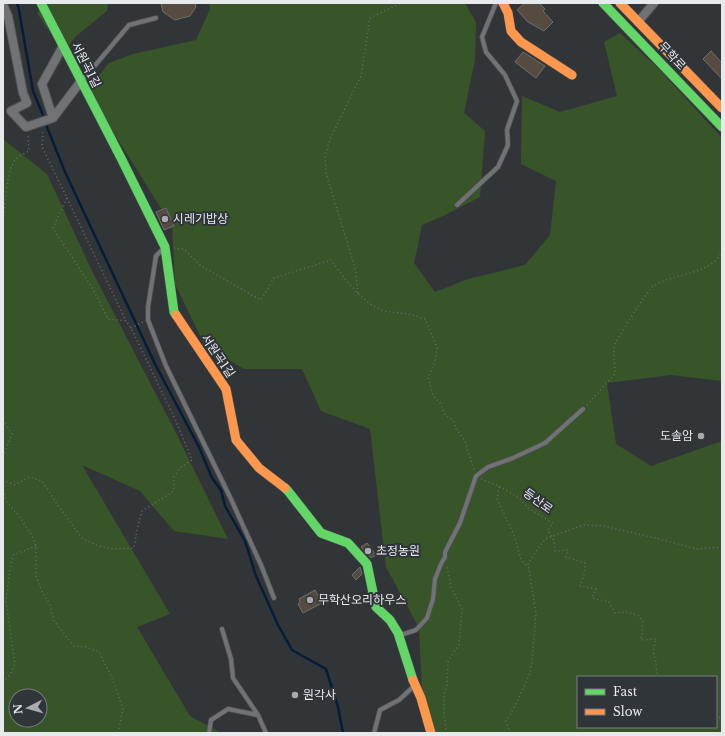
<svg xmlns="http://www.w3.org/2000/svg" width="725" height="736" font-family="'Libre Baskerville','Noto Sans KR',serif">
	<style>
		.green { fill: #375529; fill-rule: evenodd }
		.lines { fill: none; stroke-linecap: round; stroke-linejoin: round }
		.stream { stroke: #041d38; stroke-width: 2.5 }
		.building { fill: #564b40; stroke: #6d6e6e }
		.lane-casing { stroke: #505255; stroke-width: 5.5 }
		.street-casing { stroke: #505255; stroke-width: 10 }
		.fast-casing { stroke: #505255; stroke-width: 10 }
		.slow-casing { stroke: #505255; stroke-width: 10 }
		.path { stroke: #696b6e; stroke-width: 1.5; stroke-dasharray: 1 3; stroke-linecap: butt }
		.lane { stroke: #717274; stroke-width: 4 }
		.street { stroke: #717274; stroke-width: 8 }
		.fast { stroke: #63d668; stroke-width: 9 }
		.slow { stroke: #ff974d; stroke-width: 9 }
		.poi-dot { fill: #a8abae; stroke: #30353a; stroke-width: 1.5 }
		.labels { text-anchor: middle; stroke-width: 4; stroke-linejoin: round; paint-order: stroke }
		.street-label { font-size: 12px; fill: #e7eaed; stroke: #30353a }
		.poi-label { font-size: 12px; fill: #e7eaed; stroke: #30353a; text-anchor: start }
	</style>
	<rect width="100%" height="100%" fill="#323538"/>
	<!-- green -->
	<path class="green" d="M43,3H108L107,11L75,37L64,53L37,13Z
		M209,3H465L476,22L475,60L464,113L485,131L480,197L441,217L422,225L414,263L435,292L468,279L525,265L550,235L556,181L521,164L522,96L560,112L617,96L604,42L620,33L659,69L722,138V381L671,375L607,383L616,444L651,466L722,441V733H434L422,690L419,628L386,567L370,429L321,411L302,369H244L205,346L175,284L172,226L87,90L109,63L133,54L196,40L210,9ZM578,677H716V727H578Z
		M3,139L47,174L92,271L173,427L228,539L174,531L140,491L82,465L170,614L137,627L190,716L221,733H3ZM16,696H40V720H16Z"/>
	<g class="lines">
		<!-- stream -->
		<path class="stream" d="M17,3L19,10L33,91L43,115
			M47,127L65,172L155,364L199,447L212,478L221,490L225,506L245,541L256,576L278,625L292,650L326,669L338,707L343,733"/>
	</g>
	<!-- building -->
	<path class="building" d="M161,3H195L196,7L190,16L175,20L163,12Z
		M525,3H539L545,9L543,11L553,22L544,31L528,22L517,10Z
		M711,51L722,63V79L703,59Z
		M523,52L545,66L536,78L515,62Z
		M166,208L174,226L164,230L156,212Z
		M367,543L376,555L371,558L361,547Z
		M360,567L362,574L356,580L352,575Z
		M315,590L322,603L303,613L298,604L300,602L299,599Z"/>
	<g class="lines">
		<!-- lane casing -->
		<g class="lane-casing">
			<path id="lane" d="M82,81L129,25L156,18
				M457,205L498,167L508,145L507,130L517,101L505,75L486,52L482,37L496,3
				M163,249L156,256L148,307V320L166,366L230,497L261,565L274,598
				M222,629L231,659L233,678L258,715
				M401,634H404L416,630L427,618L433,599L435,579L441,564L445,557V552L460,523L476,476L488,467L513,458L545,443L583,409
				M209,733L211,720L228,709L258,715L266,733
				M374,733L380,710L399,700L414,686"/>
		</g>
		<!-- street casing -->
		<g class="street-casing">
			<path id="street" d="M3,5L8,16L23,93L27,103L11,111L26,127L53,118L81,81
				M638,22L654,3
				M53,118L42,84L63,46"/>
		</g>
		<!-- fast casing -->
		<g class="fast-casing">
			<path id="fast" d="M41,3L121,158L165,247L174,312L176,315
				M603,3L722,127
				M285,488L288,491L321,533L348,543L367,564L376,607L390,620L398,633L413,680"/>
		</g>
		<!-- slow casing -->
		<g class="slow-casing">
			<path id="slow" d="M503,3L508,13L511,31L521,42L572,75
				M620,3L722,108
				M176,315L226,389L236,440L259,468L285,488
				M413,680L421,698L431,733"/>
		</g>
		<!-- path -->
		<path class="path" d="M67,198L126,321
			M3,220C6,206 6,169 16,159C19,156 25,153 29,151L28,134
			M174,248L184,249L201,266L261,300L274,278L331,260C345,279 362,304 385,311C394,313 403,313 413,315C417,316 421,318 425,319L434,340L437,348L434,366L428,377L433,395L440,403L445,415L453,420L456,429L465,441L474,470
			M358,293L355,268L326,173L325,155L331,137L361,76L370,18L401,3
			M131,328L143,322
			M587,405L615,374C615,365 613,355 614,347C615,341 648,290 652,287C671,273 713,275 722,251
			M3,420L12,434L3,457
			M481,479L499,486L519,498L528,508L553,523L548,530L551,536L554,541L555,551L568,550L566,557L585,563V572L580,586L596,589L592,598L609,602L615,613L627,612L639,616L643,622L641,640L656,639L653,652L656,662L657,675L659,677
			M3,480L15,485L29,477L42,481L59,507L82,538L98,546L114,549L134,548L137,530L142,511L174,491V477L181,467L192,460L176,421L131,328L126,321L108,319L94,291L53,228L67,198L42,147L43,134L42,131
			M499,487L497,499L514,535L521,560L528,567
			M3,490L5,495L6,501L19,516L31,534L36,546V576L43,594L50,605L54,621L74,646L86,647L99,652L112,678L123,709L118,733
			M3,682L10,675L15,664L6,601L10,569L13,555L36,546
			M716,715L722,719
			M445,733L446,731L444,713V695L447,686L448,661L459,645L462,609L451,587L447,566
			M510,733L506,721L515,706L530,673L532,661L536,614L528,563L545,539L583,525L604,526L655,538L697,549L722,547"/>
		<!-- lane -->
		<use href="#lane" class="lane"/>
		<!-- street -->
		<use href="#street" class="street"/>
		<!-- fast -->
		<use href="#fast" class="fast"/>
		<!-- slow -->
		<use href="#slow" class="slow"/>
	</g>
	<!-- markers -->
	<g class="poi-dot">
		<circle cx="165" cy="219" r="4"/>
		<circle cx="701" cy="436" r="4"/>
		<circle cx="368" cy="551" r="4"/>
		<circle cx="310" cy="600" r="4"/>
		<circle cx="295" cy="695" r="4"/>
	</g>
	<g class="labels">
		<!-- street labels -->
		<g class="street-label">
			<text transform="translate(672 56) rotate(47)" y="4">무학로</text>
			<text transform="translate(86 65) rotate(63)" y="4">서원곡1길</text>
			<text transform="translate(218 356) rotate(56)" y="4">서원곡1길</text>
			<text transform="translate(538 501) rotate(36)" y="4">등산로</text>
		</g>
		<!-- poi labels -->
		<g class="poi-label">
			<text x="173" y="223">시레기밥상</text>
			<text x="693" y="440" text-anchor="end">도솔암</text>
			<text x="376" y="555">초정농원</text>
			<text x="318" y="604">무학산오리하우스</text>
			<text x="303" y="699">원각사</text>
		</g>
	</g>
	<!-- border -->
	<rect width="725" height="736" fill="none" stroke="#e7eaed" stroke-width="8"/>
	<!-- legend -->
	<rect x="577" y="676" width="140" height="52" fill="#30353a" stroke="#797d82"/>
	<rect x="585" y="689" width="20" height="6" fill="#63d668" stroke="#797d82"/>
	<text x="613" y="696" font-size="12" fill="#e7eaed">Fast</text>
	<rect x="585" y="709" width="20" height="6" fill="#ff974d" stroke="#797d82"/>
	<text x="613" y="716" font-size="12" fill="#e7eaed">Slow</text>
	<!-- north arrow -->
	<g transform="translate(28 708) rotate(264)"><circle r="19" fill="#30353a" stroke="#797d82"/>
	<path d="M0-3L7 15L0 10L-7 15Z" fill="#a8abae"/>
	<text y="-6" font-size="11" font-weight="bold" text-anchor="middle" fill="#e7eaed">N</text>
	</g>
</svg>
